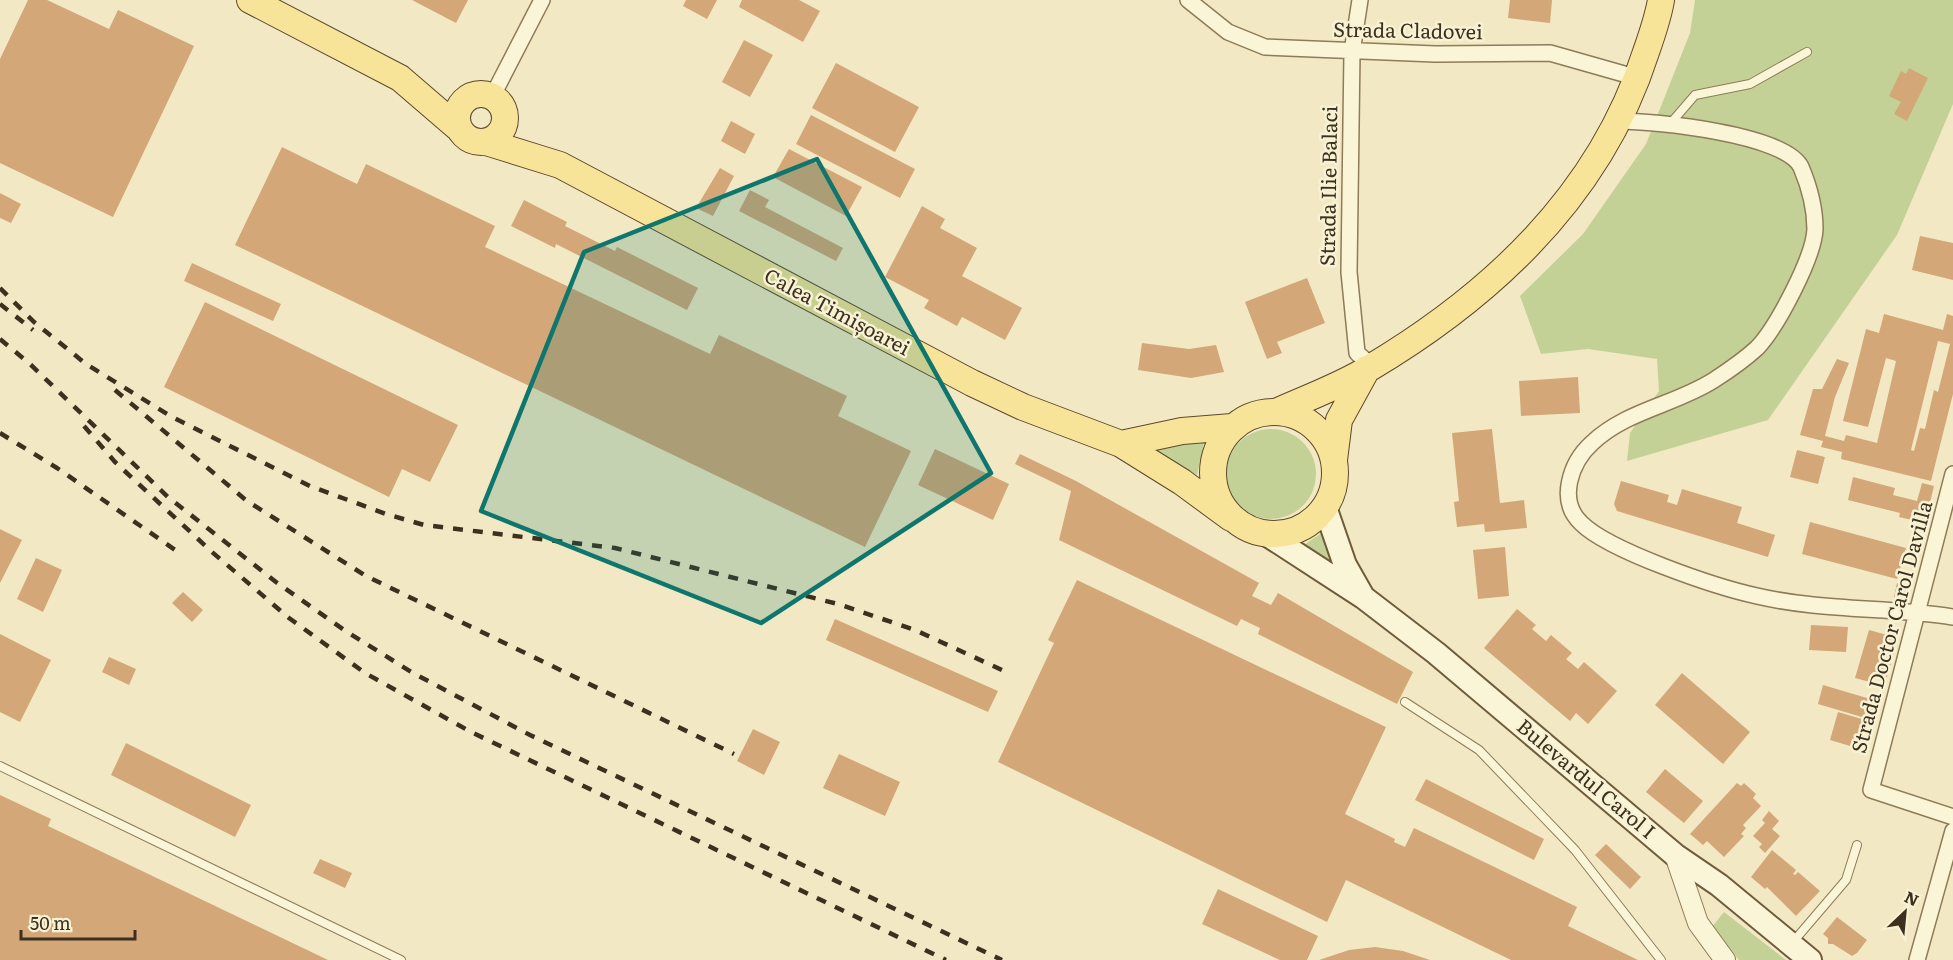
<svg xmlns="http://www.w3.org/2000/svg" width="1953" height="960" font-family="Literata,serif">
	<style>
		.green { fill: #c4d196 }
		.building { fill: #d3a777; fill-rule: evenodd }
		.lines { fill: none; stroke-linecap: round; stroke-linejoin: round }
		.service-casing { stroke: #8e7b58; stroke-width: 10 }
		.minor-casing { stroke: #8e7b58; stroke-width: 18 }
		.tertiary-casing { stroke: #8e7b58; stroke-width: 22 }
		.secondary-casing { stroke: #705b3b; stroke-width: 26 }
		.primary-casing { stroke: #5c482d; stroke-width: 28 }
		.service { stroke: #fbf5d8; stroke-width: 8 }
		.minor { stroke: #fbf5d8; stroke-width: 15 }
		.tertiary { stroke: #fbf5d8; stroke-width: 20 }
		.secondary { stroke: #fbf5d8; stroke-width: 22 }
		.primary { stroke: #f7e499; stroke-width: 26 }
		.rail { stroke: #3d301e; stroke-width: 4.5; stroke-dasharray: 10 10; stroke-linecap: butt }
		.marked { fill: #0f766e; fill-opacity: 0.2; stroke: #0f766e; stroke-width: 4.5; stroke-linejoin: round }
		.labels { text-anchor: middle; stroke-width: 5; stroke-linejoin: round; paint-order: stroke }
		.street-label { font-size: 20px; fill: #3d301e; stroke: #f8f2d4 }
	</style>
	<rect width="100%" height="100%" fill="#f2e9c4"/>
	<!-- green -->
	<path class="green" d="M1695,0H1953V104L1897,235L1768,420L1627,461L1630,433L1659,391L1657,359L1588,349L1541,354L1520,296L1583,234L1646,144L1690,33Z
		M1226 474a45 45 0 1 1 90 0a45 45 0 1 1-90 0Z
		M1204,443L1197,475L1171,460L1132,445Z
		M1326,530L1342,578L1304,545Z
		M1724,912L1786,960H1739L1712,927Z"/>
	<!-- building -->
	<path class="building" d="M28,0H47L109,29L118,10L194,46L113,217L0,163V59Z
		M412,0H468L456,23Z
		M686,0H717L707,19L683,6Z
		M742,0H799L820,11L803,42L739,7Z
		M1510,0H1552L1550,23L1508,18Z
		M744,40L773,55L750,97L722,82Z
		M836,63L919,107L895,152L812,108Z
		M1909,68L1928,78L1907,121L1894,114L1901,102L1889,96L1901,71L1906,74Z
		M811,115L915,169L900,198L796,144Z
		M731,121L755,134L745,154L721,141Z
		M282,147L357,184L366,164L495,226L485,247L710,354L719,335L847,396L838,416L911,451L865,547L235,245Z
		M789,149L862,187L846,216L773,177Z
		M720,168L734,176L713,216L696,208Z
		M750,190L769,200L765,207L843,248L836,261L739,211Z
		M0,193L21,204L11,223L0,218Z
		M524,200L567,222L565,226L615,251L617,247L698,288L687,310L556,244L555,248L511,226Z
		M922,206L945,219L940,228L977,248L962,276L1022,308L1005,340L962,317L957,326L924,308L929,300L885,277Z
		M1920,236L1953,243V280L1912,270Z
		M192,263L281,304L273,321L184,281Z
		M1307,278L1325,323L1277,342L1282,353L1267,359L1245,302Z
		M205,302L458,425L430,482L402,469L389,497L164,387Z
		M1884,314L1943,330L1947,314L1953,316V394L1931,481L1841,459L1842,452L1821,447L1823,441L1800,435L1813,389H1822L1837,359L1849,363L1835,397L1825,436L1844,441L1846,435L1877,443L1896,361L1886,358L1868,427L1843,421L1866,329L1879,333ZM1938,341L1950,344L1938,392L1934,390L1925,429L1920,428L1914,451L1911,450Z
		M1142,343L1189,349L1216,345L1224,372L1191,378L1138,370Z
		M1578,377L1580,413L1521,416L1519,381Z
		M1492,429L1500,503L1524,500L1527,528L1485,532L1484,524L1457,527L1454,502L1459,501L1452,433Z
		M935,449L1009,484L993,520L918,485Z
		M1797,450L1825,457L1818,484L1790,477Z
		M1020,454L1076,481L1259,583L1252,596L1271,605L1278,593L1413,672L1397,704L1258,634L1260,628L1241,619L1237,626L1059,540L1071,491L1015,464Z
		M1853,477L1895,488L1893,495L1917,501L1922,483L1934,486L1925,523L1899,517L1900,513L1848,500Z
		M1621,481L1669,495L1667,502L1677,505L1682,489L1742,507L1737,523L1775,535L1768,557L1617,511L1614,504Z
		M1810,522L1906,548L1897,579L1802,554Z
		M0,529L22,540L0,583Z
		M1505,547L1509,596L1478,599L1473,550Z
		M36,558L62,570L43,612L17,599Z
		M1077,580L1386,727L1345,814L1395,839L1394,842L1405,847L1414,828L1577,907L1568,926L1638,960H1511L1346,880L1327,922L998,762L1054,643L1048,640Z
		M1897,583L1909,586L1907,598L1894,597Z
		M183,592L203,610L192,622L172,603Z
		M1517,609L1536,625L1532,629L1546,641L1551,635L1572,653L1566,659L1578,669L1584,662L1617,691L1588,724L1576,713L1570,721L1484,648Z
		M835,619L998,691L988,712L826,640Z
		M1811,625L1848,627L1846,652L1809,650Z
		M1869,630L1898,638L1887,677L1873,672L1870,682L1855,678Z
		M0,634L51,660L20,722L0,712Z
		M109,657L136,669L129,685L102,672Z
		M1682,673L1750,732L1723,764L1655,705Z
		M1823,685L1877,701L1872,720L1818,704Z
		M1838,712L1865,720L1857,748L1830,740Z
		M753,729L780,742L764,775L737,761Z
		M126,743L251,805L235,837L111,775Z
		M839,754L900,782L885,816L823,788Z
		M1665,769L1703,801L1684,823L1646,792Z
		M1426,779L1544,839L1534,860L1415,800Z
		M1737,783L1741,786L1744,783L1756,794L1753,798L1761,806L1743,825L1746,828L1741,834L1744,836L1724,857L1707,841L1703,845L1690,834Z
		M0,795L51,819L48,826L328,960H0Z
		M1769,811L1779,821L1772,829L1780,836L1765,853L1759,847L1762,844L1753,836L1765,823L1762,820Z
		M1606,844L1641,877L1630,889L1595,855Z
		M1772,850L1796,870L1793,874L1795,875L1798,872L1820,891L1796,916L1767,887L1765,889L1751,877Z
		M320,859L352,873L345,888L313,873Z
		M1218,889L1318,936L1307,960H1280L1202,924Z
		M1837,917L1867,940L1857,953L1852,956L1833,944H1828V938L1823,934Z
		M1375,947L1403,951L1430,960H1319L1349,950Z"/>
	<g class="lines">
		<!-- service casing -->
		<g class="service-casing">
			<path id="service" d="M1670,124L1695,95L1750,84L1807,52
				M1405,702L1479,750L1575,850L1661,960
				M0,766L401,960
				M1793,942L1846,880L1857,845"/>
		</g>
		<!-- minor casing -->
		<g class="minor-casing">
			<path id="minor" d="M1188,0L1228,32L1265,47L1435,54L1550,53L1638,78
				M1360,0L1352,52L1349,272L1357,353L1372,366
				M492,97L542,0
				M1619,121C1654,121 1785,134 1801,167C1809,186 1815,208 1815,229C1814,257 1777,327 1757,348C1745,359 1728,371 1714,380C1675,405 1627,410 1592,443C1571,462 1557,500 1581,523C1609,551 1716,587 1757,596C1821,611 1888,607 1953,617
				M1953,474L1871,790L1953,817
				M1917,960L1953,831"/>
		</g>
		<!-- tertiary casing -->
		<g class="tertiary-casing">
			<path id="tertiary" d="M1675,855L1698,923L1725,960"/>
		</g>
		<!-- secondary casing -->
		<g class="secondary-casing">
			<path id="secondary" d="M1325,507L1345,565L1362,595
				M1266,534L1363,597L1436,653L1675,855L1719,885L1810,960"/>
		</g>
		<!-- primary casing -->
		<g class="primary-casing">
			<path id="primary" d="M250,0L400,78L457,127
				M457 118a24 24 0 1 1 48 0a24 24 0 1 1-48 0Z
				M486,142L560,165L972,383L1023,407L1121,444L1182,482L1231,518
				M1278,411C1307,398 1340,386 1368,369C1493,295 1601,193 1646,52C1652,35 1658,18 1661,0
				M1213 473a61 61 0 1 1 122 0a61 61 0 1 1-122 0Z
				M1121,444L1182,431L1232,427
				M1334,460L1339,420L1367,369"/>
		</g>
		<!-- service -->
		<use href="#service" class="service"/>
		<!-- minor -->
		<use href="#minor" class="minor"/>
		<!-- tertiary -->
		<use href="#tertiary" class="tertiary"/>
		<!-- secondary -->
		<use href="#secondary" class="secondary"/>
		<!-- primary -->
		<use href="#primary" class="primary"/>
		<!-- rail -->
		<path class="rail" d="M0,288L34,322L86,364L172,417L310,486L386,514L424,525L615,548L838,604L915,630L1002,670
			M0,304L33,330
			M0,339L30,364L168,497L276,582L344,630L413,673L530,735L1002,960
			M115,390L247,501L366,576L734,754
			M84,426L115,462L212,552L289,618L365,673L471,732L946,960
			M0,433L57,468L181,554"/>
	</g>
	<!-- marked area -->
	<path class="marked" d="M817,159L991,473L761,623L481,511L584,252Z"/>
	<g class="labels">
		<!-- street labels -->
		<g class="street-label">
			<text transform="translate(1408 31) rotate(1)" y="7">Strada Cladovei</text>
			<text transform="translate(1329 186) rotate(-89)" y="7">Strada Ilie Balaci</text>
			<text transform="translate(837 312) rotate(28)" y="7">Calea Timișoarei</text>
			<text transform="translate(1892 627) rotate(-75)" y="7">Strada Doctor Carol Davilla</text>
			<text transform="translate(1586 779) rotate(40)" y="7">Bulevardul Carol I</text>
		</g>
	</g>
	<!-- north arrow -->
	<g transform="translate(1905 912) rotate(26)" stroke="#f8f2d4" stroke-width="4.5" paint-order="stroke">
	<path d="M0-4.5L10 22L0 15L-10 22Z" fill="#3d301e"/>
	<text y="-9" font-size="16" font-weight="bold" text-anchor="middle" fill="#3d301e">N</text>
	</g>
	<!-- scale -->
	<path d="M21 930v9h114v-9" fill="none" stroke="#3d301e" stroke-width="3"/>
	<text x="30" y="930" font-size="18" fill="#3d301e" stroke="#f8f2d4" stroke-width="4.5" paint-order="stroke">50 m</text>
</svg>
